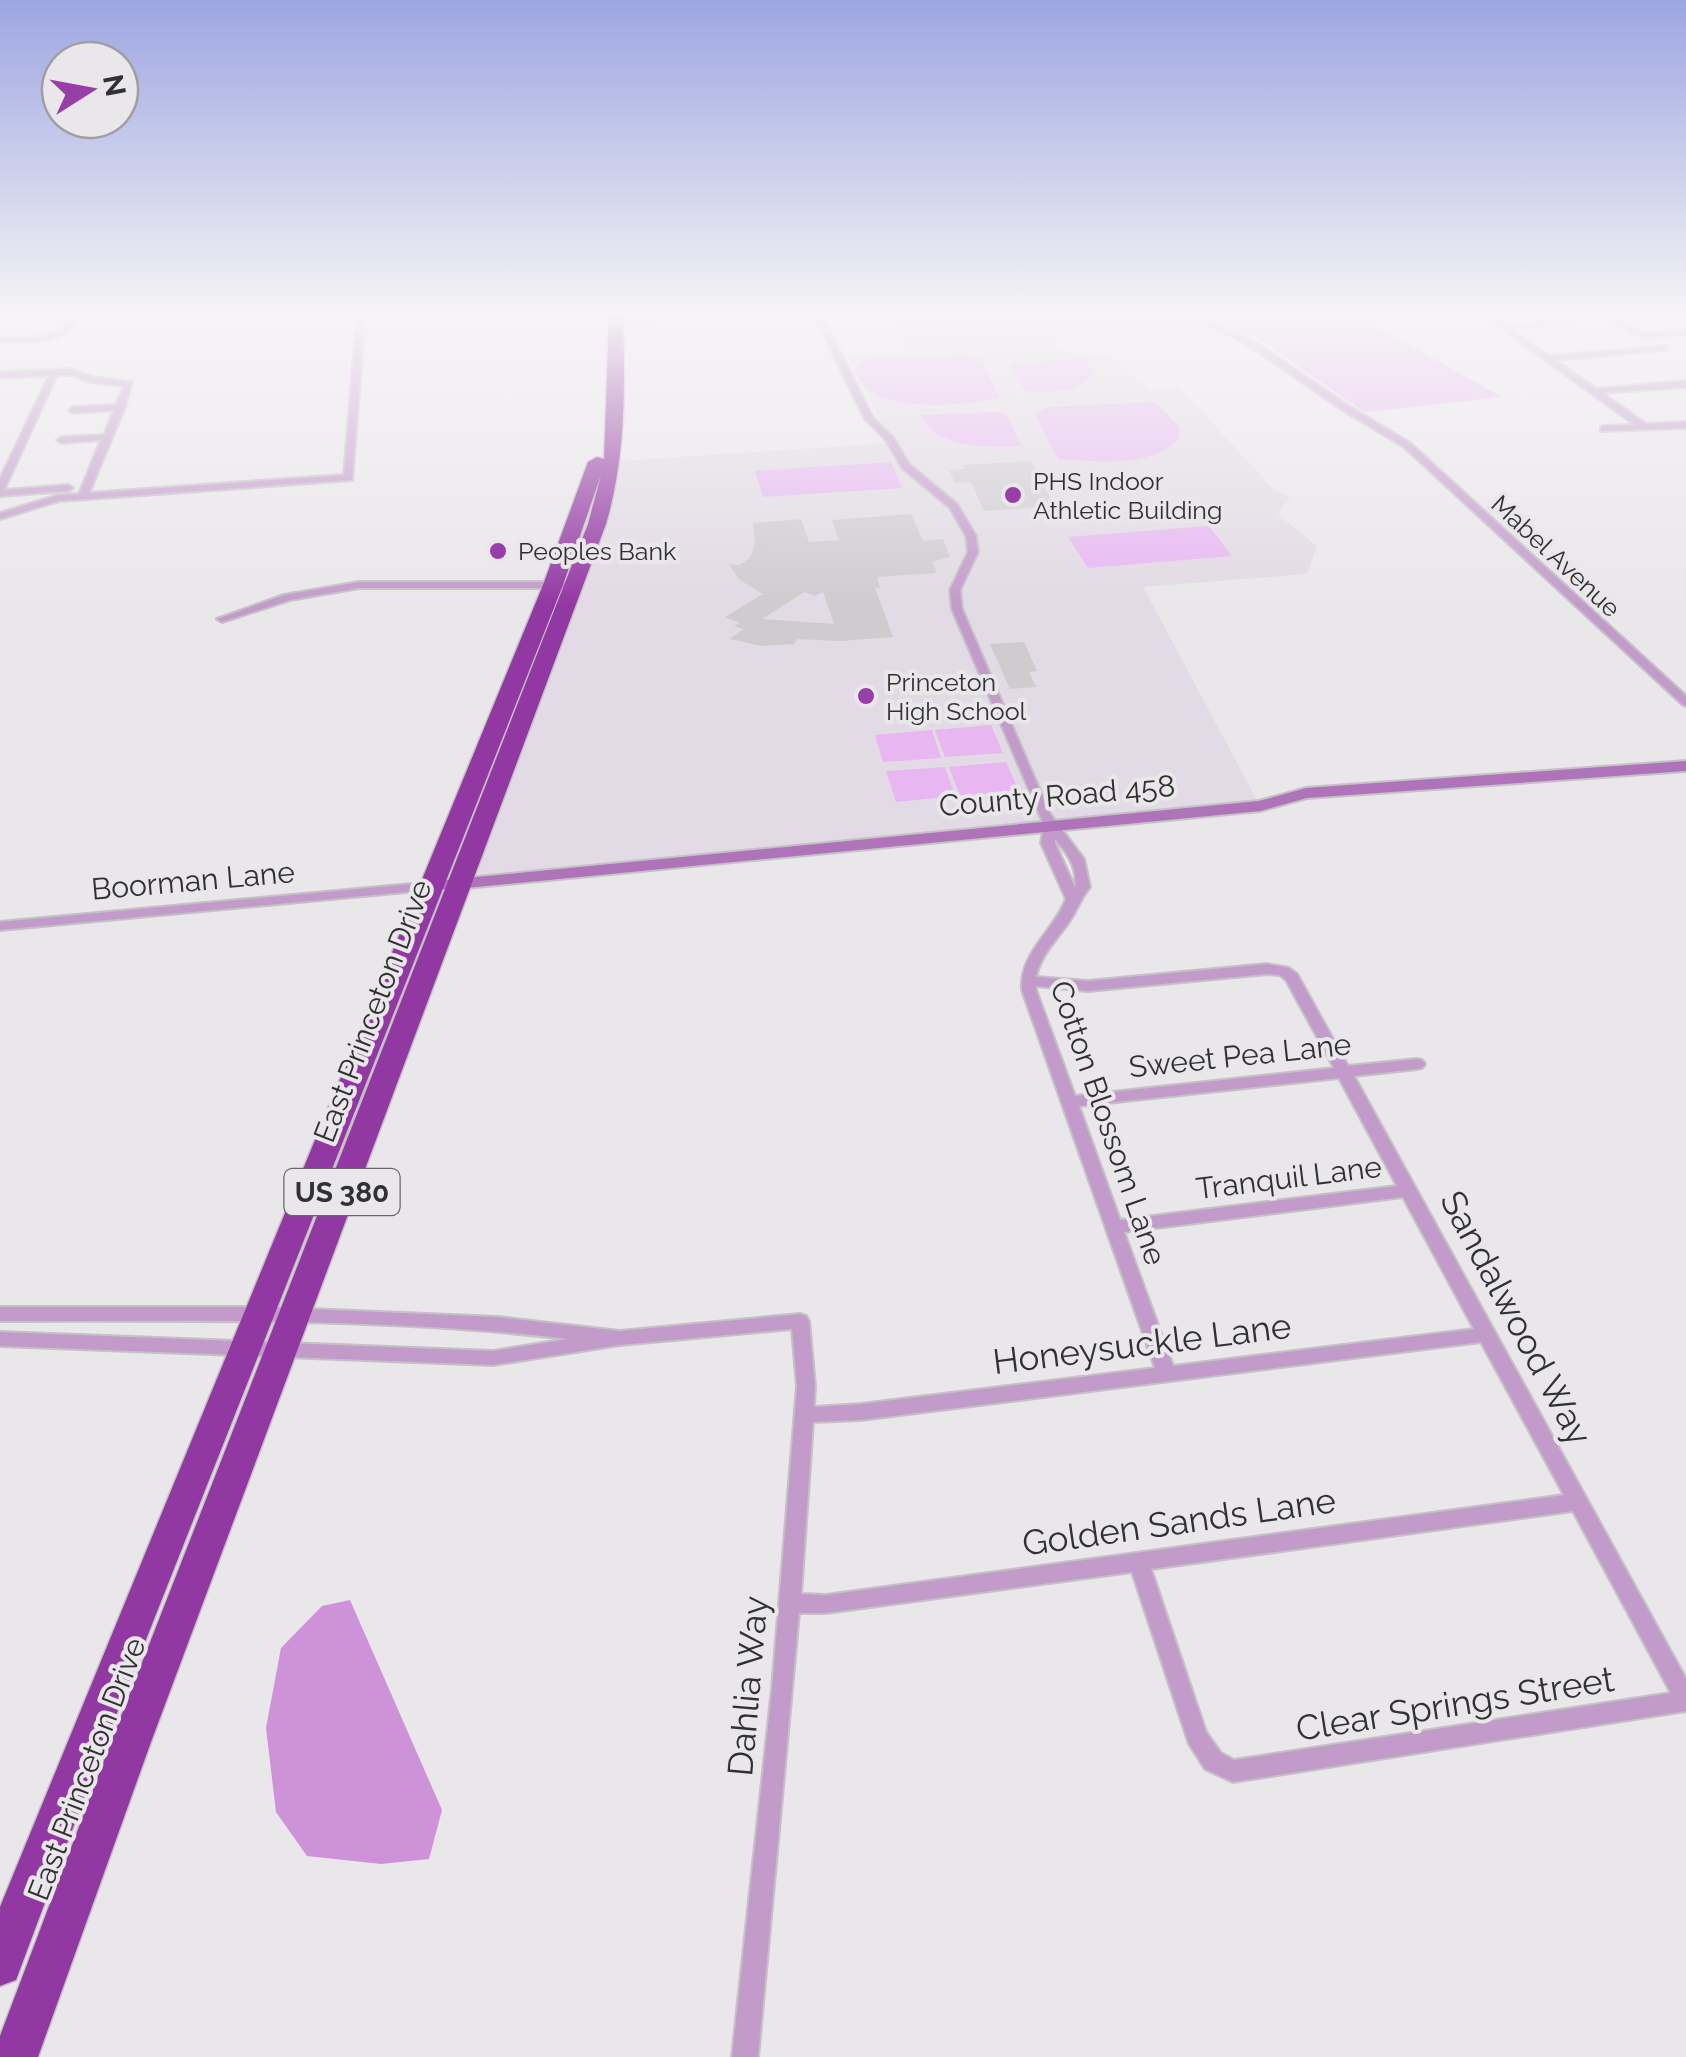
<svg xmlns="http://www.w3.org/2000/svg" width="1686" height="2057" font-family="Raleway,sans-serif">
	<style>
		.built { fill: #e2dae4 }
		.green { fill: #e8b7f2 }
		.water { fill: #ce92d9 }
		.building { fill: #cfcccf; fill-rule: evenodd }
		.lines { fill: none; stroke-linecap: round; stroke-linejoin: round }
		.street-casing { stroke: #c5c2c6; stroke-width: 4 }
		.secondary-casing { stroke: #c5c2c6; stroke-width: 4 }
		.highway-casing { stroke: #c5c2c6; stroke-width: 3 }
		.street { fill: #c39bcb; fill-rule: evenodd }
		.secondary { fill: #af73ba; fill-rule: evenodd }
		.highway { fill: #9238a2; fill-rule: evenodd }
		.poi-dot { fill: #983ea9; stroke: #eae7eb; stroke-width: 4 }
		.labels { text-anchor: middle; stroke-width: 8; stroke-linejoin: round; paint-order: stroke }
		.far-poi-label { font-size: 25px; fill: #313032; stroke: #eae7eb; text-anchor: start }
		.far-street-label { font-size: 25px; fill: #313032; stroke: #eae7eb }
		.shield { fill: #eae7eb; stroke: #68676a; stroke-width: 2.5 }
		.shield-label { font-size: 28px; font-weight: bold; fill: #313032 }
		.street-label { font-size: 30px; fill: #313032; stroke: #eae7eb }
		.near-street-label { font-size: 35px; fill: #313032; stroke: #eae7eb }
	</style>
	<rect width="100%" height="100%" fill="#eae7eb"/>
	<!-- built -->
	<path class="built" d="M888,317H1188L1201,327L1136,338L1065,329L1052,349L1111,356L1149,392L1178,386L1275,491L1290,497L1278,515L1317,546L1307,574L1143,587L1260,806L737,857L477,874L603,462L892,443L847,356L906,350Z"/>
	<!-- green -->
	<path class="green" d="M1199,317H1360L1502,397L1364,412L1253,335Z
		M967,354L981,359L999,398C964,406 866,416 855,370L862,359Z
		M1084,358L1094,372C1081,394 1047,392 1025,391L1009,364Z
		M1155,402L1179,426V439C1151,468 1096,461 1058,459L1035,414L1048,407Z
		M998,412L1007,416L1022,446C991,447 935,450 921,415Z
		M891,462L902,488L763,497L755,471Z
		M1209,526L1232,556L1088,568L1068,537Z
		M991,725L1003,753L945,757L935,730Z
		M932,730L941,758L883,762L875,735Z
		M1006,762L1019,791L960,796L949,767Z
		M945,767L955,796L896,802L886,771Z"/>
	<!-- water -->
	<path class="water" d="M350,1600L442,1810L429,1859L381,1864L307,1856L276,1812L266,1728L281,1648L322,1606Z"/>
	<!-- building -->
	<path class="building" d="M1031,461L1055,506L984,511L971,482L955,483L949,470L965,469L963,465Z
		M911,514L923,541L943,539L950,557L932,562L937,573L877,577L880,588H875L893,637L841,641L797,639L794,644L761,646L730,639L743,629L734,626L740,623L725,617L763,594L740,580L728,564L739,565L750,558L755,544L753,523L801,519L809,542L839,540L832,520ZM804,592L815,596L823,592L834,624L762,619Z
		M1024,642L1037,671L1029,672L1036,687L1010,689L990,644Z"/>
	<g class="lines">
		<!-- street casing -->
		<g class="street-casing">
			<path id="street" d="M72,317H80C63,346 30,342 0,342V338C26,337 57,342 72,317Z
				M357,317H365L352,480L59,501L0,519V513L58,495L79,494L101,440L62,443L57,440L62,437L104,435L114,410L73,413L69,410L73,407L116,405L124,386L90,382L71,375H57L4,490L68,485L73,488L68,491L0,496V479L49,376L0,378V372L72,369L92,377L132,382L125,407L89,493L344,475Z
				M635,317H688L684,319L616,322L612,320Z
				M815,317H823L873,418L893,437L909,464L957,504L976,536L978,552L960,590L962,609L1050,814L1084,859L1090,887C1081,898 1077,910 1069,922C1056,941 1041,954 1036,977L1088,981L1267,964L1289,968L1297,974L1348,1066L1417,1059L1422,1060L1425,1064L1422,1068L1417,1069L1354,1076L1686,1679V1711L1233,1782L1205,1769L1189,1744L1132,1572L826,1613H799L758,2057H732L772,1689L797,1386L792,1329L620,1345L493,1365L0,1346V1332L493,1351L568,1339C379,1317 189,1321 0,1321V1307H261L498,1317L620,1331L800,1314L806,1316L809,1321L815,1386L814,1407L861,1404L1155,1368L1022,990C1019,953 1054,931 1066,899L1041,843L1044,825L952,609L950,590L968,552L966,536L950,508L902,468L886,440L865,419ZM1055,839C1068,854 1078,868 1075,888L1055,843ZM1267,974L1280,975L1286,980L1334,1068L1075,1096L1036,990V986L1088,991ZM1339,1078L1397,1186L1120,1220L1079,1106ZM1403,1197L1474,1329L1173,1366L1124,1232ZM1481,1342L1564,1495L826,1595L801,1594L813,1422L861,1420ZM1573,1511L1671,1693L1234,1760L1221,1753L1206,1732L1151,1569Z
				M1189,317H1199L1251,339L1347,405L1410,443L1686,696V706L1682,704L1404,447L1341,409L1245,343Z
				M1485,317H1494L1505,325L1574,319L1575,321L1571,323L1511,329L1549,356L1666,346V350H1663L1555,360L1596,389L1686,381V387L1602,393L1646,424L1686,422V428L1601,431V427L1604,426L1635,425Z
				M1603,317H1613L1644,333L1686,330V334L1643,338Z
				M359,582H564L569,585L564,588H359L290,600L222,622L217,619L284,595Z
				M433,882L440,886L438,889L0,930V922Z"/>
		</g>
		<!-- secondary casing -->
		<g class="secondary-casing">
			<path id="secondary" d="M1686,761V771L1307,798L1260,811L445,890L436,885L445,880L1259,801L1306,788Z"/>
		</g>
		<!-- highway casing -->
		<g class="highway-casing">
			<path id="highway" d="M609,317H623C625,388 626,456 606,524L151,1742L38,2057H0V2036L111,1742L588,524L601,475L563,585L96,1766L22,1964L16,1980L0,1986V1907L543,585L588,462L597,457L604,459Z"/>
		</g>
		<!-- street -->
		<use href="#street" class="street"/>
		<!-- secondary -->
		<use href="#secondary" class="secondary"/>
		<!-- highway -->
		<use href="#highway" class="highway"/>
	</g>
	<!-- sky -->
	<linearGradient id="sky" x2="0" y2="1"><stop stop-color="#9da6e2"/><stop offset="0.52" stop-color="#f6f4f6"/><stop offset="1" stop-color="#f6f4f6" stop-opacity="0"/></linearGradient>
	<rect width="1686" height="605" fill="url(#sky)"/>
	<!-- markers -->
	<g class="poi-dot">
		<circle cx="1013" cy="495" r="10"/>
		<circle cx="498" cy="551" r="10"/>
		<circle cx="866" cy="696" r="10"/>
	</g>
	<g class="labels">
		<!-- far-poi labels -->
		<g class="far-poi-label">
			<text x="1033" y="490">PHS Indoor<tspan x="1033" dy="29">Athletic Building</tspan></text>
			<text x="518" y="560">Peoples Bank</text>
			<text x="886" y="691">Princeton<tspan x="886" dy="29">High School</tspan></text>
		</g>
		<!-- far-street labels -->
		<g class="far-street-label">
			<text transform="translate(1556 556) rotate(43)" y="9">Mabel Avenue</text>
		</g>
		<!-- shield labels -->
		<rect class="shield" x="284.5" y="1169" width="115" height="46" rx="8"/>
		<g class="shield-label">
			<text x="342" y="1202">US 380</text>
		</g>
		<!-- street labels -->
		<g class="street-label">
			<text transform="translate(1057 796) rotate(-5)" y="10">County Road 458</text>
			<text transform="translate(193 881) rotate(-5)" y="10">Boorman Lane</text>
			<text transform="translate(373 1011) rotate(-69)" y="10">East Princeton Drive</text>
			<text transform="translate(1240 1056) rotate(-6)" y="10">Sweet Pea Lane</text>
			<text transform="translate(1108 1123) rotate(71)" y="10">Cotton Blossom Lane</text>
			<text transform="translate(1289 1178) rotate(-7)" y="10">Tranquil Lane</text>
			<text transform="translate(87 1769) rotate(-69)" y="10">East Princeton Drive</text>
		</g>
		<!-- near-street labels -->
		<g class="near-street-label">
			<text transform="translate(1516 1318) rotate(62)" y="12">Sandalwood Way</text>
			<text transform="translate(1142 1344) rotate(-7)" y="12">Honeysuckle Lane</text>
			<text transform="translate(1179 1522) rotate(-8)" y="12">Golden Sands Lane</text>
			<text transform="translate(748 1686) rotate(-85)" y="12">Dahlia Way</text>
			<text transform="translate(1455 1704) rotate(-9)" y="12">Clear Springs Street</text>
		</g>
	</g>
	<!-- north arrow -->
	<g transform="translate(90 90) rotate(79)"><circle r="48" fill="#eae7eb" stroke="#a09ea1" stroke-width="2.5"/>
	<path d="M0-8L18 38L0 25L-18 38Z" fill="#983ea9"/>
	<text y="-15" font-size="28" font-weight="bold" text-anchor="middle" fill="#313032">N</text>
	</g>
</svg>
